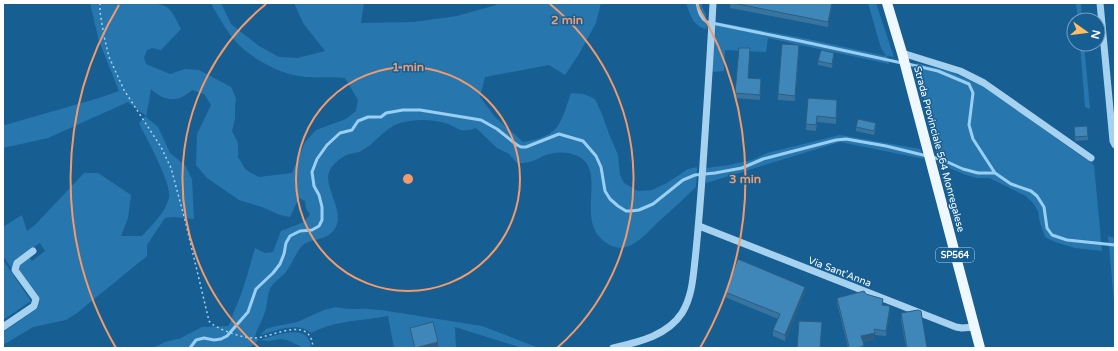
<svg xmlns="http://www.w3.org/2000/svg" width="1118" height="351" font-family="'Varela Round',sans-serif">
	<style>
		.green { fill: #2777ae }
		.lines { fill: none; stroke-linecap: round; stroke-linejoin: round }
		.stream { stroke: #99cff2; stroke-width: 3 }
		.path { stroke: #a6d2f0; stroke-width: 1.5; stroke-dasharray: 2 3; stroke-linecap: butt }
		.minor { stroke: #a6d2f0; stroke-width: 7 }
		.major { stroke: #eff8ff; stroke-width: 10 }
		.wall { fill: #37749f }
		.shaded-wall { fill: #2d5e82 }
		.building { fill: #4087b9; stroke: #2d5e82 }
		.ring { fill: none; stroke: #f19b6d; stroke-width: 2 }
		.labels { text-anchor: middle; stroke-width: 3; stroke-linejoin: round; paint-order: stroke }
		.shield { fill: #175e92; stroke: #b9cfde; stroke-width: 1 }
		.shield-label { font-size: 9px; font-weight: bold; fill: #fff }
		.street-label { font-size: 10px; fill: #fff; stroke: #175e92 }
		.centre { fill: #f19b6d; stroke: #175e92; stroke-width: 2 }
		.ring-label { font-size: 12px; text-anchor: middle; font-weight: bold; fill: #f19b6d; stroke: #175e92; stroke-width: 3; stroke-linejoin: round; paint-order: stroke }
	</style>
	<rect width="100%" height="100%" fill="#175e92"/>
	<!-- green -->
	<path class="green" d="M90,3C107,3 151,0 165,6C173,10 177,22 181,29L161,50L152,48L147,50L144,58L146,64L170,74L185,69L199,70L231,87L236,98L235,108V119L232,131L238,143V157L246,170L259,177L292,173L305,142L316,130L346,119L356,111L358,100L345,78C330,76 314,79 299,76C278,73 254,59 239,45C230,37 220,19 214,9L211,3H221L231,24L259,46L279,57L297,58L325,51L303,23L294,3H364L361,23L414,22L457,16L496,5L495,3H601L596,23L579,54L565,75L549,65L485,77L480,97L495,117L523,142C560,136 560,125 571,93L584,94L595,99L602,114L609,134L618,155L620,175L624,183L638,191L652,190L667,183L688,169L697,167L696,187C683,199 670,212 656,224C649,231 642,239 633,244C625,249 617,249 608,244C571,222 611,168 575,155C565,151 553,152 543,156C539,158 534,161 529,162C525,163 521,163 517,163L509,154L497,148L476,128C457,134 461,128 445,123C431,119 414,119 400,123C384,128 375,144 361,151C357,153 353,153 349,154C341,157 332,164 329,172C323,187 347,213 334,230C325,242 311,237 302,246C295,254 292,264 286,272C282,277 275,281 271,287C267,293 268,301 266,308C264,317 258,327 255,336L259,340C276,336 309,321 311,348H302L300,346L287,340L281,339L269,341L259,340L249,348H153L165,342L181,338L202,327L228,326C232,321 232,315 235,309C244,290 249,268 255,248L265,253L273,252L281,231L304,222L310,214L306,209L305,201L299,198L290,217L280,215L262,207L239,200L207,178L196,165L197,134L211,105L204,94L192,90C178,103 165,102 151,89L146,117L158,127L170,153L185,165L192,179L194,219L174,217L165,218L147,245V256L77,313L66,320L33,327L3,345V332L38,308L40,299L20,273C17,264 23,262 29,257L32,261L45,251L40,243L18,258L12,269L3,256V227L22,215L27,231L35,225L84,173H98L131,195L128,218L121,236H142C152,225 165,213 169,198C172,183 146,138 139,123L146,116L128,102L48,138L3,148V123L5,125L99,98L119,91L99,41Z
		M686,3H702V7L706,14L707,29C693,27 690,14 686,3Z
		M868,3H876L894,57L887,56L889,64L768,38L766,52L725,50L724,71L712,72L716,22L803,38L886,56L881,48Z
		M1076,3H1081L1082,20H1078Z
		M1080,44H1084L1090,109L1085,107Z
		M916,63L949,71L984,87L1094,165L1102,251L1075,248L1055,242L1045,237L1040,223L1038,211L1034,204L1026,196L989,178H977L966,175L939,164Z
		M840,135L920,149L924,159L840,142L706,183V168L729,165L752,160L767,153Z
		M1108,236L1115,238V313Z
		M3,260L31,301L3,320Z
		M336,307C345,309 351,309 360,309C367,308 374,310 381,310L482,326L539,348H522L455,327L456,348H394L388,316C362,321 336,320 311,333C297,321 276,331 260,335L266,329L272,327L297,322L324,310Z"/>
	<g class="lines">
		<!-- stream -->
		<path class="stream" d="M697,3C699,11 700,18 707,22L800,41L902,63
			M908,64L938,71L969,84L973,93L969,125L973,139L995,173
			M932,157L943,160L963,169L978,173H995L1011,184L1031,191L1037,196L1044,207L1047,228L1052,235L1067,240L1115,245
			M190,348L196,340L204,338L214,340L221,339L227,336L248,312L256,289L273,273L280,264L284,254L286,243L290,236L300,231L312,230L319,226L322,220V207L319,195L314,186L312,172L317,159L327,145L340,133L352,130L358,121L368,117H381L386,113L403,110H420L481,120L497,129L517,145L521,147H526L559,134L583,141L596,156L601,167L605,191L610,199L618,206L626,211H631L639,210L653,204L683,180L695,175L715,173L742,168L763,159L836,140L846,139L886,146L927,156"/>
		<!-- path -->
		<path class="path" d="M100,3V12L104,36L109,57L124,90L161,147L171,168L185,220L209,321C215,329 245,339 255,338C274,337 311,314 313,348"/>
		<!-- minor -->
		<path class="minor" d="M1100,3L1113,141L1115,145
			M902,53L960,71L984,83L1091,158
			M699,226L956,327L962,328L975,327
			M3,327L34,306L36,299L15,270L17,263L33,251
			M613,348C638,342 667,336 682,313C692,297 693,278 695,260C698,233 700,206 702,179C706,120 710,62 713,3"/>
		<!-- major -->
		<path class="major" d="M887,3L902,53L980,348"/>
	</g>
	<!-- wall -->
	<path class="wall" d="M730,3H832V5L828,27L730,8Z
		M799,51L795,101L778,100V94Z
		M834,57L832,68L818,65V61Z
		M749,78L761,84L760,100L735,98V93Z
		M808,98L837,106L836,124L817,122L816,131L806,130Z
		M856,127H876L874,135L856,131Z
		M1074,127L1088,136V140L1075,141Z
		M725,292H805L785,341L773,336V330L778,319L725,297Z
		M866,294L883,305L890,312L886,336L875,335V339L863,342L864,348H848L837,303V298Z
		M901,313L927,348H906L901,320Z
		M410,328L438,348H414L410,334Z"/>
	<!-- shaded-wall -->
	<path class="shaded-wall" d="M832,3V5L828,27V22Z
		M799,45V51L795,101V96Z
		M834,53V57L832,68V64Z
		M805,287V292L785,341V335Z
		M890,306V312L886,336V331Z
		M875,333V339L861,342V336Z
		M438,342V348H417Z
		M864,345V348H857Z"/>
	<!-- building -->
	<path class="building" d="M733,3H832L828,22Z
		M782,44L799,45L795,96L778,94Z
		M739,48H750L748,78L761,79L760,95L735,93Z
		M821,50L834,53L832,64L818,61Z
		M808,98L837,100L836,118L817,116L816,125L806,124Z
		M858,119L876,123L874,131L856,127Z
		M1087,126L1088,136L1075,137L1074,127Z
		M738,259L805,287L785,335L773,330L780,314L725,292Z
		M864,291L866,294L883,299L882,305L890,306L886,331L874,329L875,333L861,336L864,345L861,347L857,348H850L849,347L837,298Z
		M918,310L921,311L927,348H907L901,313Z
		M799,321L822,322L820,348H797Z
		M433,322L438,342L415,348L410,328Z"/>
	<!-- distance rings -->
	<g class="ring">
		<circle cx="408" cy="179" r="112"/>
		<path d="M259 348A225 225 0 0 1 266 4M550 4A225 225 0 0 1 557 348"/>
		<path d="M116 348A337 337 0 0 1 119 5M697 5A337 337 0 0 1 700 348"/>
	</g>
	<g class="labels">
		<!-- shield labels -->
		<rect class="shield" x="936" y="248" width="38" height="14" rx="3"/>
		<g class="shield-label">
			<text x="955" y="258">SP564</text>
		</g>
		<!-- street labels -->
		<g class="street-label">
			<text transform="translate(940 149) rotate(75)" y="4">Strada Provinciale 564 Monregalese</text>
			<text transform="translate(840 271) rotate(21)" y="4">Via Sant'Anna</text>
		</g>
	</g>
	<circle cx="408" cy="179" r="6" class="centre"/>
	<g class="ring-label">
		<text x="567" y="24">2 min</text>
		<text x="408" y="71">1 min</text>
		<text x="745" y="183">3 min</text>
	</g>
	<!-- border -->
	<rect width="1118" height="351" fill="none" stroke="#ffffff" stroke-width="8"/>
	<!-- north arrow -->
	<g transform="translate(1086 32) rotate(104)"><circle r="19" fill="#175e92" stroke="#749ebe"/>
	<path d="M0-3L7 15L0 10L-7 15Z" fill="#ffbd65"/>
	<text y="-6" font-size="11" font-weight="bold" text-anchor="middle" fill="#ffffff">N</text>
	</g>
</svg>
